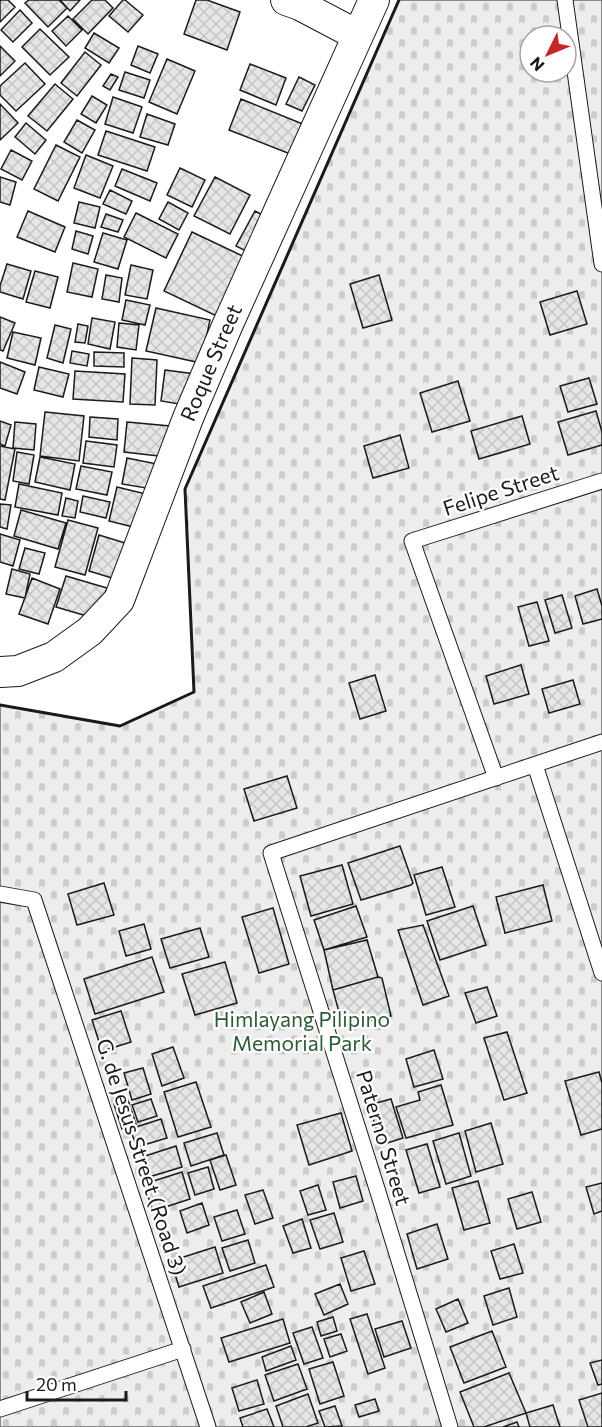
<svg xmlns="http://www.w3.org/2000/svg" width="602" height="1427" font-family="Commissioner,sans-serif">
	<style>
		.cemetery { fill: url(#cemetery-stones); stroke: #6a6a6a; stroke-width: 1.5; fill-rule: evenodd }
		.building { fill: url(#building-cross-hatch); stroke: #1a1a1a; stroke-width: 1.5 }
		.lines { fill: none; stroke-linecap: round; stroke-linejoin: round }
		.lane-casing { stroke: #1a1a1a; stroke-width: 17 }
		.street-casing { stroke: #1a1a1a; stroke-width: 32 }
		.lane { stroke: #fff; stroke-width: 15 }
		.street { stroke: #fff; stroke-width: 30 }
		.wall { stroke: #1a1a1a; stroke-width: 3 }
		.labels { text-anchor: middle; stroke-width: 4.5; stroke-linejoin: round; paint-order: stroke }
		.street-label { font-size: 21px; fill: #1a1a1a; stroke: #fff }
		.park-label { font-size: 21px; fill: #2b5a34; stroke: #fff }
	</style>
	<defs>
		<pattern id="cemetery-stones" width="16" height="16" patternUnits="userSpaceOnUse" patternTransform="scale(1.5)"><rect width="16" height="16" fill="#ededed"/><path d="M2 7V4a2 2 0 0 1 4 0v3zM10 15v-3a2 2 0 0 1 4 0v3z" fill="#cbcbcb"/></pattern>
		<pattern id="building-cross-hatch" width="8" height="8" patternUnits="userSpaceOnUse" patternTransform="scale(1.5)"><rect width="8" height="8" fill="#e6e6e6"/><path d="M0 0l8 8M0 8l8-8" fill="none" stroke="#c5c5c5"/></pattern>
	</defs>
	<rect width="100%" height="100%" fill="#fff"/>
	<!-- cemetery -->
	<path class="cemetery" d="M399,0H602V1427H0V705L120,726L194,692L185,489ZM530,36H566V72H530Z"/>
	<!-- building -->
	<path class="building" d="M0,0H8L15,7L0,22Z
		M29,0H59L67,8L48,27L25,3Z
		M60,0H80L70,11Z
		M92,0H105L113,8L88,34L73,19Z
		M123,0H125L143,15L128,32L109,16Z
		M196,0H207L240,12L227,50L184,34Z
		M20,10L32,23L13,42L1,30Z
		M68,16L82,30L66,46L52,31Z
		M40,29L69,57L50,75L22,47Z
		M94,33L119,48L109,63L85,48Z
		M0,46L15,61L0,76Z
		M138,46L158,54L150,73L131,65Z
		M85,52L101,65L77,96L61,83Z
		M167,59L195,71L177,114L149,102Z
		M25,63L45,84L16,111L0,95V86Z
		M250,64L286,78L276,105L240,90Z
		M125,72L150,80L144,98L119,90Z
		M111,74L118,77L110,90L103,86Z
		M299,77L315,85L302,111L286,104Z
		M55,84L73,99L47,131L28,116Z
		M92,96L107,105L96,123L81,114Z
		M113,97L142,107L133,133L105,124Z
		M241,99L310,127L298,157L229,130Z
		M0,104L18,123L0,140Z
		M147,114L175,124L168,145L140,137Z
		M77,120L95,130L82,153L64,142Z
		M26,123L46,140L35,154L15,137Z
		M106,131L155,147L147,171L98,155Z
		M56,145L80,157L58,201L34,189Z
		M11,150L32,161L22,180L1,169Z
		M86,155L113,166L100,198L74,188Z
		M180,168L205,180L192,207L167,195Z
		M122,169L157,183L150,201L115,186Z
		M0,177L16,182L10,205L0,202Z
		M215,177L250,195L230,234L194,216Z
		M110,190L132,201L126,214L103,204Z
		M79,202L100,207L95,228L74,223Z
		M168,202L188,213L179,230L159,219Z
		M28,211L65,227L55,252L17,237Z
		M255,211L274,221L256,256L236,246Z
		M136,213L178,234L166,258L124,237Z
		M106,214L123,220L118,232L101,227Z
		M76,231L93,236L88,254L72,249Z
		M192,232L251,260L223,319L164,291Z
		M103,233L127,240L118,269L94,262Z
		M73,263L98,269L92,297L67,292Z
		M7,264L31,271L23,299L0,292V286Z
		M131,265L153,270L147,299L125,295Z
		M35,271L58,277L50,308L26,302Z
		M106,275L122,278L119,302L102,299Z
		M379,275L392,320L363,328L350,284Z
		M577,291L587,324L550,335L540,302Z
		M126,300L150,305L145,325L122,320Z
		M156,308L210,320L201,363L146,351Z
		M0,317L15,323L3,351L0,350Z
		M92,318L115,322L110,349L88,344Z
		M119,323L139,325L136,350L117,347Z
		M78,324L88,326L85,343L75,342Z
		M55,325L71,329L63,363L47,358Z
		M13,332L41,338L35,365L7,358Z
		M72,351L89,354L87,366L70,363Z
		M94,352L124,353V367L94,366Z
		M132,358L157,360L155,405L130,404Z
		M0,362L25,372L17,394L0,388Z
		M39,367L69,374L63,397L34,390Z
		M165,370L195,374L191,406L161,401Z
		M75,371L125,374L123,402L73,399Z
		M589,378L597,404L568,412L560,386Z
		M458,381L470,421L432,432L420,393Z
		M596,411L602,432V445L568,455L558,422Z
		M45,412L84,416L79,461L40,456Z
		M522,416L530,444L479,459L471,431Z
		M90,417L118,419L117,440L89,437Z
		M0,421L11,425L5,446L0,444Z
		M15,422L36,424L34,450L13,448Z
		M127,422L170,426L167,457L124,452Z
		M400,435L409,468L373,478L364,446Z
		M86,441L117,445L114,467L83,463Z
		M0,446L15,449L5,500L0,499Z
		M17,452L34,455L29,484L13,481Z
		M40,457L75,464L70,490L35,482Z
		M127,458L162,465L158,490L122,484Z
		M81,466L112,472L107,495L76,489Z
		M19,484L62,493L58,515L15,507Z
		M117,487L154,496L145,530L109,521Z
		M83,496L110,502L106,518L80,512Z
		M66,498L78,501L75,518L62,516Z
		M0,504L11,505L7,529L0,527Z
		M21,510L66,523L58,549L14,536Z
		M68,520L98,528L85,575L55,567Z
		M0,534L20,540L13,566L0,562Z
		M99,535L135,546L125,582L89,571Z
		M25,548L45,553L39,574L19,569Z
		M12,569L30,574L25,598L6,594Z
		M66,576L107,588L97,619L56,607Z
		M32,578L60,589L48,624L19,614Z
		M597,589L602,606V619L583,624L575,596Z
		M562,595L572,628L555,633L545,600Z
		M537,602L549,641L529,646L518,607Z
		M521,665L529,694L494,704L486,676Z
		M375,675L386,711L360,719L349,683Z
		M573,680L580,704L549,713L542,689Z
		M287,776L297,808L254,821L244,789Z
		M400,846L413,883L411,885L361,900L348,863Z
		M342,865L353,904L311,916L300,876Z
		M442,867L455,907L426,915L414,875Z
		M104,883L114,915L77,925L68,894Z
		M543,885L552,921L505,933L496,897Z
		M356,906L367,937L324,950L314,920Z
		M473,906L486,945L440,960L427,921Z
		M273,908L289,964L259,973L242,917Z
		M144,924L151,949L126,956L119,931Z
		M423,925L449,996L423,1005L398,930Z
		M200,928L209,957L170,968L161,939Z
		M367,940L378,977L333,990L324,950Z
		M152,957L164,992L95,1014L84,979Z
		M225,962L237,1003L195,1015L182,974Z
		M378,977L382,978L391,1016L343,1027L333,990Z
		M487,987L497,1016L476,1023L465,993Z
		M121,1011L131,1042L102,1051L92,1020Z
		M507,1032L527,1093L504,1100L484,1038Z
		M173,1047L184,1078L162,1086L152,1054Z
		M434,1050L443,1079L414,1087L406,1059Z
		M143,1068L151,1094L132,1100L124,1073Z
		M599,1072L602,1083V1129L581,1135L565,1081Z
		M196,1082L211,1127L178,1137L164,1092Z
		M441,1085L453,1125L406,1138L396,1107L420,1100L418,1092Z
		M151,1099L157,1116L138,1122L132,1105Z
		M391,1099L403,1138L381,1145L369,1105Z
		M128,1100L136,1124L122,1129L114,1104Z
		M341,1113L352,1151L309,1165L297,1125Z
		M161,1119L167,1138L137,1147L130,1129Z
		M491,1123L503,1164L476,1172L465,1131Z
		M217,1133L224,1155L191,1166L184,1143Z
		M459,1133L471,1176L446,1184L433,1141Z
		M427,1144L440,1187L419,1193L406,1150Z
		M176,1146L182,1167L149,1177L142,1157Z
		M226,1155L236,1185L220,1190L210,1160Z
		M208,1167L214,1189L195,1195L188,1173Z
		M182,1172L190,1199L153,1211L144,1184Z
		M356,1176L363,1201L340,1208L333,1182Z
		M478,1181L490,1223L464,1230L452,1188Z
		M602,1183V1211L594,1214L586,1187Z
		M318,1185L326,1210L308,1215L300,1191Z
		M263,1190L273,1218L255,1224L245,1195Z
		M532,1192L541,1222L517,1229L508,1199Z
		M202,1203L209,1225L187,1233L180,1211Z
		M237,1210L245,1234L222,1241L214,1217Z
		M334,1213L343,1242L320,1249L310,1220Z
		M302,1219L311,1248L293,1253L283,1226Z
		M437,1224L448,1259L417,1269L407,1234Z
		M248,1240L255,1263L230,1271L222,1248Z
		M514,1244L523,1273L500,1279L491,1251Z
		M215,1247L223,1273L179,1287L171,1261Z
		M364,1251L375,1284L351,1291L341,1258Z
		M266,1265L274,1287L211,1308L203,1286Z
		M340,1284L348,1304L324,1315L315,1294Z
		M509,1288L517,1317L493,1325L484,1296Z
		M264,1292L272,1314L250,1323L241,1302Z
		M458,1299L468,1323L446,1332L436,1309Z
		M367,1314L385,1368L368,1374L350,1319Z
		M333,1317L337,1331L321,1336L317,1322Z
		M283,1319L290,1343L229,1362L221,1338Z
		M402,1321L411,1348L384,1357L375,1329Z
		M312,1327L323,1358L304,1364L293,1333Z
		M492,1331L506,1367L464,1383L450,1347Z
		M341,1334L347,1351L330,1357L324,1339Z
		M291,1346L296,1360L266,1371L262,1357Z
		M602,1360V1384L598,1385L590,1363Z
		M333,1362L344,1396L320,1404L309,1369Z
		M298,1364L307,1389L274,1401L265,1375Z
		M509,1373L526,1413L484,1427H474L460,1392Z
		M257,1380L264,1404L239,1411L232,1388Z
		M602,1393V1427H588L579,1400Z
		M308,1394L318,1423L306,1427H283L276,1406Z
		M375,1399L379,1411L359,1417L355,1405Z
		M553,1405L560,1427H530L526,1413Z
		M335,1406L342,1426L325,1427L319,1411Z
		M267,1409L274,1427H243L240,1418Z
		M517,1422L519,1427H503Z"/>
	<g class="lines">
		<!-- lane casing -->
		<g class="lane-casing">
			<path id="lane" d="M565,0L602,264
				M535,765L602,973
				M496,778L412,541L602,481
				M0,894L34,900L208,1427
				M0,1409L183,1349
				M450,1427L378,1192L271,853L602,742"/>
		</g>
		<!-- street casing -->
		<g class="street-casing">
			<g id="street">
				<path d="M286,0L300,5L357,35"/>
				<path id="s1" d="M0,672L18,671L54,657L90,631L119,600L188,418L228,324L374,0"/>
			</g>
		</g>
		<!-- lane -->
		<use href="#lane" class="lane"/>
		<!-- street -->
		<use href="#street" class="street"/>
		<!-- wall -->
		<path class="wall" d="M0,705L120,726L194,692L185,489L399,0"/>
	</g>
	<g class="labels">
		<!-- street labels -->
		<g class="street-label">
			<text dy="7" stroke="none"><textPath href="#s1" startOffset="398">Roque Street</textPath></text>
			<text transform="translate(501 491) rotate(-18)" y="7">Felipe Street</text>
			<text transform="translate(383 1138) rotate(73)" y="7">Paterno Street</text>
			<text transform="translate(141 1157) rotate(72)" y="7">G. de Jesus Street (Road 3)</text>
		</g>
		<!-- park labels -->
		<g class="park-label">
			<text x="302" y="1027">Himlayang Pilipino<tspan x="302" dy="24">Memorial Park</tspan></text>
		</g>
	</g>
	<!-- north arrow -->
	<g transform="translate(548 54) rotate(227)"><circle r="28" fill="#ffffff" stroke="#a3a3a3" stroke-width="1.5"/>
	<path d="M0-4.5L10 22L0 15L-10 22Z" fill="#c62828"/>
	<text y="-9" font-size="16" font-weight="bold" text-anchor="middle" fill="#1a1a1a">N</text>
	</g>
	<!-- scale -->
	<path d="M27 1391v9h99v-9" fill="none" stroke="#1a1a1a" stroke-width="3"/>
	<text x="36" y="1391" font-size="18" fill="#1a1a1a" stroke="#ffffff" stroke-width="4.5" paint-order="stroke">20 m</text>
</svg>
